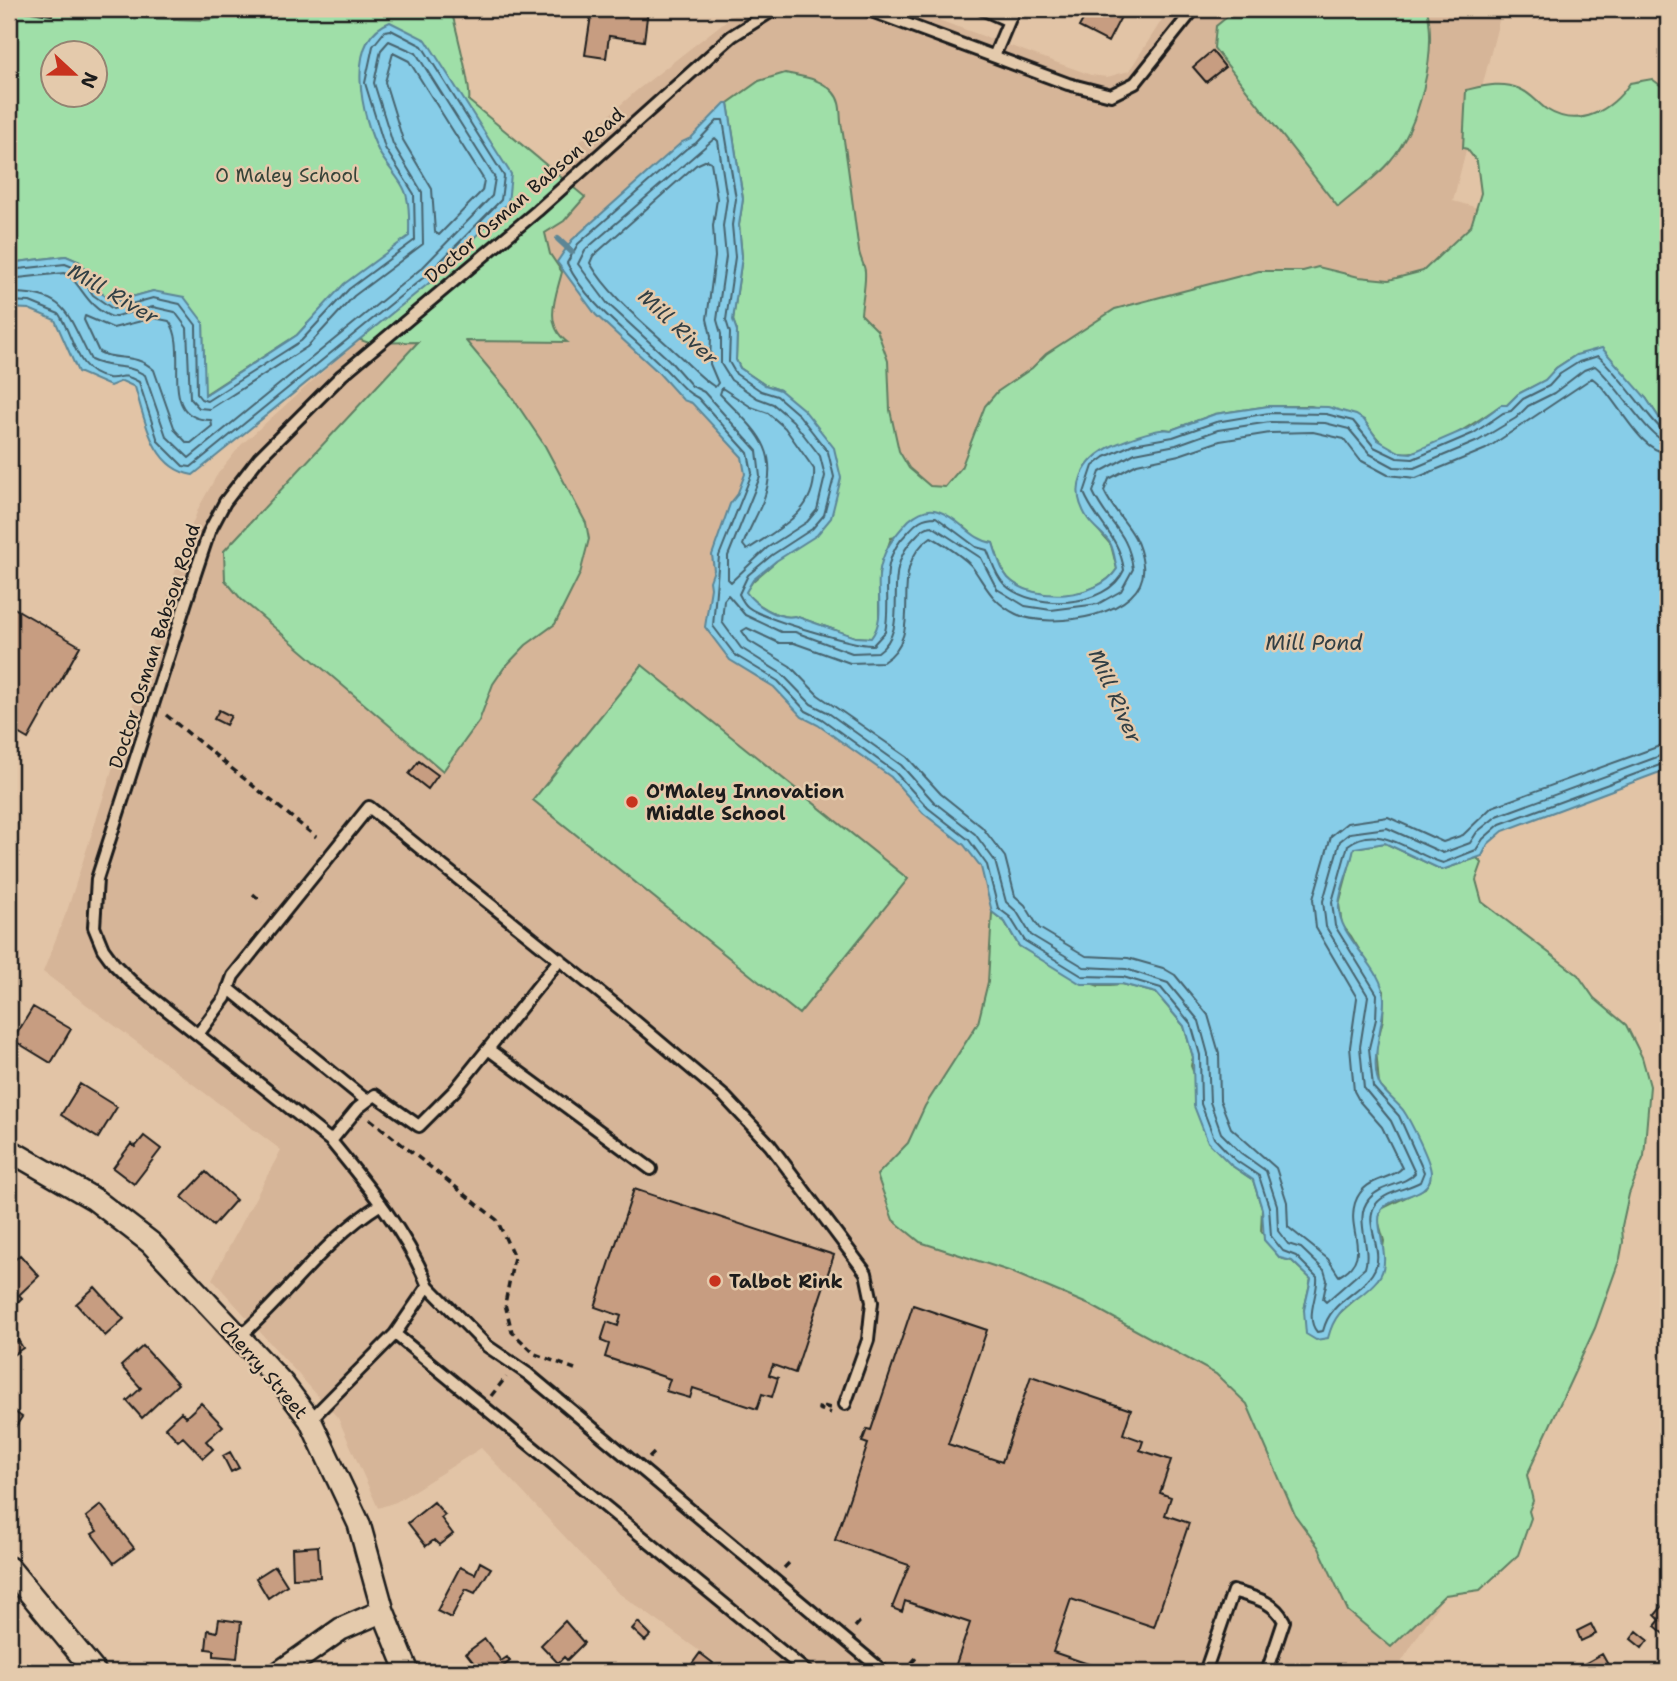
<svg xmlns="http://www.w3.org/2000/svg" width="1677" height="1681" font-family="'Shantell Sans',sans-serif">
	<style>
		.built { fill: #d6b598 }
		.green { fill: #9fdfa8; stroke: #5e7e62; stroke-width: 2; fill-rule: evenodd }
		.water { fill: #87cde8; stroke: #5c8696; stroke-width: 2 }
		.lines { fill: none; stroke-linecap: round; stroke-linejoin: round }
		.shore { stroke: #47636e; stroke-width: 2 }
		.stream { stroke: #5c8696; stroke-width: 6 }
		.building { fill: #c79d81; stroke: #1c1c1c; stroke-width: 2 }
		.service-casing { stroke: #1c1c1c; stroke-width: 16 }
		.minor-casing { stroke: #1c1c1c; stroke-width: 26 }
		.path { stroke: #1c1c1c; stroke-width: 3.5; stroke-dasharray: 7 5; stroke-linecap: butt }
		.service { stroke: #e4caac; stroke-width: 10 }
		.minor { stroke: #e4caac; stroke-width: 21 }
		.poi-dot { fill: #c8321e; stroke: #e4caac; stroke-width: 2.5 }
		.labels { text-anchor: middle; stroke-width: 5; stroke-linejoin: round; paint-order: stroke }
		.park-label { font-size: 19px; fill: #364338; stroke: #e4caac }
		.street-label { font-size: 19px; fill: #1c1c1c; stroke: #e4caac }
		.poi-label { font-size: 19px; font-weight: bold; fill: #1c1c1c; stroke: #e4caac; text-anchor: start }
		.water-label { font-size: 21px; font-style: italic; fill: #313f45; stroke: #e4caac }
	</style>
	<rect width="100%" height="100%" fill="#e2c4a6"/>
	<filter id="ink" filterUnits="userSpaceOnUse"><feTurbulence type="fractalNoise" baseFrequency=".0143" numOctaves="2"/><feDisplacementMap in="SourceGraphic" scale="14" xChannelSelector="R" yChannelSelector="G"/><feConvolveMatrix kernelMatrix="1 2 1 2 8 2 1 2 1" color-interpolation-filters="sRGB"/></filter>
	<g filter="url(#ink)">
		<!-- built -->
		<path class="built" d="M741,9H908L1091,75L1107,77L1129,71L1169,9H1502L1453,201L1600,242L1312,636L1448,1589L1395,1672H729L617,1592L481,1448L396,1502L378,1508L338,1418L212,1279L281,1150L43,972L68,908L182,550L199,507L217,475L241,445L636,91Z"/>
		<!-- green -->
		<path class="green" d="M9,9H104L141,18L206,20L263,9H441L453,17C457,33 472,90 469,101L585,197L564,221L545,233L550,254L562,272C556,296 543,324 567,342L466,341L508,391L545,446L586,523L589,539L580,574L555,624L526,645L504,668L493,684L479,721L443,771L241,599L225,580L224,551L418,342L369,343L317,324H307L297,335L204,395L203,322L153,291L114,302L97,290L80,262L66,256L9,263ZM52,52H94V94H52Z
			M1237,9H1427C1437,53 1420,126 1390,161C1376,178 1355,192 1338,207L1214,48L1216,26Z
			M785,73C803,77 820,78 833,92C843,103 839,116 842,128C849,169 853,209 859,251C860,258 864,264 865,271C866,285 862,301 861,314L877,330L888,361L890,410L899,451L909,468L930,486L945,487L961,468L985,406L997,392L1032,368L1046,354L1115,309L1259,271H1303L1318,267L1359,277L1389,280L1423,271L1471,226L1481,193L1477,162L1467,149L1463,148L1466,90C1484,86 1502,81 1520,89C1530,93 1538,103 1546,109C1579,130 1612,110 1630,83L1652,79L1664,88L1668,99V431L1646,398L1576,355L1556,368L1546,380L1518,394L1506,406L1501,405C1481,419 1424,458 1399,452C1382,447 1373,434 1364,420L1311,406H1269L1215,414L1171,430L1164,429L1141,438L1088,518L1111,545L1117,569C1097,599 1034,605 1008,578C1000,569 997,555 993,543L980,541L963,526L891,538L879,574V628L871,638L855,637L795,616C779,620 755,604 745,592L753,581L776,561L780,390L765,385L740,368L736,360L737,331L733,320L742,257L739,225L743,199L728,103L759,81Z
			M642,665L908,879L799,1014L533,800Z
			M1385,843L1442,870L1477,858L1482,863L1476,880L1482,902L1578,975L1594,998L1626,1025L1642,1057L1650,1086L1644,1156L1629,1194L1622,1226L1623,1242L1620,1258L1595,1328L1527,1475L1533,1501L1529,1511L1531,1518L1518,1555L1480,1590L1445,1595L1391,1647L1348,1611L1319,1548L1295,1515L1247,1404L1216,1374L1092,1306L1009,1271L920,1242L893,1220L877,1175L908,1143L925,1106L978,1023L988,982L992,912L1005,922L1019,946L1090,983L1099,986L1122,984L1156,993L1184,1026L1193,1057L1191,1066L1231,1165L1253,1180L1262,1209L1261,1231L1280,1258L1292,1261L1311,1279L1304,1310L1333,1319L1378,1279L1384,1241L1378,1220L1381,1209L1425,1188L1430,1180L1404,1112L1379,1085L1376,1048L1383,1019L1384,991L1351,936L1342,925L1339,904L1354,848Z"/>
		<!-- water -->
		<path class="water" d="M390,22L426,40L511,174L508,203L434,279L193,475C152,469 145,420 135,387L122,381L110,386L78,372L55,320L29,309L9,308V263L66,256L80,262L97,290L114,302L153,291L184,297L203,322L205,395L297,335L344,284L409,236C409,224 410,210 407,198C404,182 387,167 379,152C362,118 343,40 390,22Z
			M725,103H728L743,199L739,225L742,257L733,320L737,331L736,360L740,368L765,385L780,390L804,410L834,448L841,478L831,518L817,535L776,561L753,580L746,592C754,604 779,620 795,616L855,637L871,638C885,620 877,597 879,576C881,552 894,536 909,520C917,513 928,507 938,511C960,518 971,540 993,543C997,555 1000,569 1008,578C1034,604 1098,599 1117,569C1115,561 1114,550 1110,543C1104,534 1094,528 1088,519C1067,488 1083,459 1114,445C1126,440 1159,427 1171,430L1215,414L1269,406L1328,407L1356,415L1364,420L1378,440L1399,452L1411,453L1471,427L1501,405H1507L1518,394L1545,380L1556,368L1576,355L1602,348L1646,398L1668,431V769L1503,831L1488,844L1482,856L1442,870L1385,843L1354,848C1351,867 1340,887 1339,905C1337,938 1384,966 1384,999C1385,1022 1367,1064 1381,1087C1387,1095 1396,1102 1403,1110C1410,1120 1431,1162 1431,1173C1431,1198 1396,1194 1383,1208C1370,1221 1395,1259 1378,1279C1358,1304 1337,1302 1328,1338L1316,1340L1306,1334L1304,1310L1311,1279L1292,1261L1280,1258L1264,1240L1262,1209L1253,1180L1231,1165L1208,1142L1194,1106L1193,1057L1184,1026L1156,993L1122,984H1081L1019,946L1005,922L992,912L981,867L964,845L923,813L891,777L818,725L802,717L774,687L730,660L705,627L711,588L710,581L714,570L712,555L730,504L737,495L745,474L742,457L692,403L683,400L657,371L596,315L557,262L572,240L682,142L691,138Z"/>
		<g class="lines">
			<!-- shore -->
			<path class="shore" d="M393,53L409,61L484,180L482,191L439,235L435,232L432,189L403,140L385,82Z
				M715,138L718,141L727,199L723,226L726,257L717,320L721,334V364L731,380L757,398L773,404L793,421L820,456L825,476L817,510L807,522L767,548L731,582L728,579V556L760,477L757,451L704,392L692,386L669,360L607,303L578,264L585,250Z
				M707,160L711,162L717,199L713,226L715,257L707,319L711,336L710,364L718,383L715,387C699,377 689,364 674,351C645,324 610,297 590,263L593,256L696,165Z
				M9,270L65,264L75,268L93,295L113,309L153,298L180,304L196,325L197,394L201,399L207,401L301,341L349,289L415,240L414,194L385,148L365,83L373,46L385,31L391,30L422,46L504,176L501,200L429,273L191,467L183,466L158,441L139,382C119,371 122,380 108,378C76,373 74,337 59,314L30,302L9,301
				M9,279L64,273C81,281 85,307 112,317L153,307L175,312L187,328L190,398L199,408L210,409L307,347L354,296L423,244L422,192L393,144L374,83L381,50L389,41L416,53L495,178L492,196L423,267L189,458L166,436L145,375C126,363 111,370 91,360C67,315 68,292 9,293
				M85,316L113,328L154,318L169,321C191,350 155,419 211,420L212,426L191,443H187L175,430L154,370C135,352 118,362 99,352L84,320Z
				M722,388L751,407L768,413L785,428L814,469C817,512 778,529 747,550L743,545C749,529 757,516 763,501C783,448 753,429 720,394Z
				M1668,434C1658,432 1615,368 1598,356L1579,362L1560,374L1549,386L1523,399L1511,411L1503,413L1474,433L1413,459L1397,458L1374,447L1353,421L1326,414L1269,413L1216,422L1173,437L1133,444L1105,457L1093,466L1084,493C1097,524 1119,535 1124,570C1107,609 1032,611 1004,584C995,575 992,561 987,550L976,547L936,517C922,517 917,522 908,532C875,564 893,594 885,632L873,645C856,646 761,618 748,607C744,604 741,598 739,594L748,575L772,555L812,529L824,515L834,477L828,452L799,415L777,396L761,391L736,374L729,362L730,333L726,320L735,257L732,225L736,199L723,120H718L696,143L686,149L578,244L567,263C587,305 630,334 662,366C675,378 682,390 698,398L748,453L752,473L719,556L713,626L735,655L778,681L806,711L822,719L895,772L928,808L969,840L987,865L998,908L1010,917L1025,941L1082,976L1123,977L1161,988L1191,1024L1200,1055L1201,1104L1214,1138L1235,1160L1259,1176L1269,1207L1271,1236L1283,1251L1296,1256L1317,1277C1319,1294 1304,1317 1317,1332L1323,1331C1331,1300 1356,1297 1372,1274C1388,1252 1361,1224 1376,1204C1385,1192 1407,1189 1420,1182L1424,1172L1399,1116L1373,1087L1369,1048L1376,1019L1377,994L1335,926L1332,902L1348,845C1379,821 1413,855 1443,863L1476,850L1483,839L1500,824L1668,762
				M1668,442C1650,441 1615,381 1595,366L1584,370L1554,393L1528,406L1516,418L1478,441L1414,468L1394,467L1370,454L1349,429L1325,423L1270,422L1218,430L1176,445L1135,453L1100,472L1093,492C1108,525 1128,530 1133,569L1121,591L1098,604L1051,610L1025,606L997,589L981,558L932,526C924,527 921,531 915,537C877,574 914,626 878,652L852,653L795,632H781L745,615L728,595L724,600L722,622L741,648L782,674L811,704L827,712L901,765L934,802L975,834L995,861L1006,902L1017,912L1031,935L1084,967L1126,969L1168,983L1199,1021L1208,1054L1210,1102L1221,1133L1241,1153L1266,1171L1277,1205L1278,1231L1288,1244L1301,1248L1324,1270L1327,1280L1323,1299L1326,1302L1365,1268C1372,1246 1353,1218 1369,1199C1381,1184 1404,1186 1415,1173L1391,1121L1364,1088L1360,1047L1368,996L1326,927L1323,901L1340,841L1350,833L1387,828L1443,853L1470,843L1477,832L1497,816L1668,753
				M1668,453C1638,452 1617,396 1592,378L1486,449L1416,478L1388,475L1360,460L1344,439L1313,432L1270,433L1220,441L1179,455L1137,464L1109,479L1104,491C1118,521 1138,527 1143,565C1149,617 1049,630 1016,614C993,603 987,588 973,568C968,560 941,542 931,537C882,571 930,632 883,662L850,663L794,643H779L747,628L742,631L749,641L790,666L818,695L907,757L941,794L982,827L1005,857L1015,896L1025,905L1039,928L1086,956L1128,958L1163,968L1175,975L1208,1015L1219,1053L1220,1100L1231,1128L1276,1168L1287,1202L1288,1227L1328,1259L1339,1276C1374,1257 1346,1232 1355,1203C1364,1176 1391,1181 1402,1168L1382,1127L1360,1102L1354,1091L1350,1047L1357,998L1316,928L1313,899L1331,836L1347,823L1388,817L1443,842L1463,835L1492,807L1668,743"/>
			<!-- stream -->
			<path class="stream" d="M558,239L572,252"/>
		</g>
		<!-- building -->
		<path class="building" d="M10,9H53L52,15Z
			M592,9H648L644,41L609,36L606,58L585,55Z
			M1089,9H1125L1108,42L1079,27Z
			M1212,51L1225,67L1206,82L1193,67Z
			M9,605L80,646L28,739L9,728Z
			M219,710L231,716L226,725L214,719Z
			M419,761L438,775L428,789L409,774Z
			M33,1007L71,1029L51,1063L13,1040Z
			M80,1084L117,1107L98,1138L61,1115Z
			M144,1136L161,1149L134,1184L113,1168L131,1144L135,1147Z
			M206,1172L236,1200L213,1226L182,1197Z
			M634,1189L834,1255L795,1373L773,1365L769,1375L778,1378L772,1397L762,1394L757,1409L693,1388L690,1398L666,1391L670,1379L605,1357L609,1344L601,1341L607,1322L618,1326L621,1316L595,1307Z
			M20,1255L39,1276L19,1295L22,1298L9,1310V1265Z
			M95,1287L124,1319L105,1336L76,1304Z
			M913,1305L987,1330L948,1444L1002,1462L1031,1376L1131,1410L1123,1434L1143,1441L1140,1450L1171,1460L1160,1493L1171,1497L1165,1515L1189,1523L1154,1627L1071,1599L1053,1652L1112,1672H948L950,1669L954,1670L970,1623L905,1601L902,1612L892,1608L909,1565L835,1540L868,1444L862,1442L867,1429L871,1430Z
			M18,1340L23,1348L10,1357L9,1347Z
			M143,1346L178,1384L142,1418L127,1401L141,1388L121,1366Z
			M201,1403L223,1426L206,1441L213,1449L203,1458L183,1437L178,1441L165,1427L181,1412L186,1417Z
			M9,1408L22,1417L9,1437Z
			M230,1452L239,1468L231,1472L223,1456Z
			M434,1502L445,1515L441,1518L453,1534L439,1545L434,1540L426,1546L408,1523Z
			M101,1505L134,1548L114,1563L92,1534L97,1531L86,1517Z
			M318,1546L320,1577L293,1578L292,1548Z
			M480,1562L491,1568L475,1593L466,1589L451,1618L437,1611L460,1567L475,1574Z
			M275,1566L287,1585L268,1598L256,1578Z
			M1665,1603L1668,1606V1637L1655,1626L1660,1620L1655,1615Z
			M219,1619L241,1622L237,1658L214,1656V1650L206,1649L208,1630L217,1632Z
			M565,1621L584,1643L567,1660L564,1657L558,1663L541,1645Z
			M638,1622L651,1635L645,1641L632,1629Z
			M1591,1624L1596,1634L1581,1641L1577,1631Z
			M1637,1631L1648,1640L1642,1648L1631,1639Z
			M485,1639L501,1661L507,1657L510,1661L504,1666L507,1670L503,1672H481L466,1653Z
			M700,1653L713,1663L706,1672L692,1664Z
			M1602,1654L1612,1672H1589L1584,1664Z"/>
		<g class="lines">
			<!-- service casing -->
			<g class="service-casing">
				<path id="service" d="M866,9L1068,84L1111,95L1135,83L1194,9
					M982,9L1009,21
					M995,54L1014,9
					M228,988L367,1101
					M199,1033L225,998L233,976L369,807L623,1011L725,1097L770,1145L866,1273L872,1302L868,1340L845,1404
					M488,1049L651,1169
					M331,1141L358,1108L375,1095L419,1126L455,1090L560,959
					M428,1286L487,1346L528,1374L884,1672
					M395,1334L807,1672
					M238,1338C288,1295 324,1239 381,1204
					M310,1420L395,1334L428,1286C406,1232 368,1186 331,1141L132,982L114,964L103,949L94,927L97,879L193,580L209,532L225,502L259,458L342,375L537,211L732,36L775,9
					M1205,1672L1233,1591C1254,1598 1273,1600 1284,1621L1267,1672"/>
			</g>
			<!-- minor casing -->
			<g class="minor-casing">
				<path id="minor" d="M9,1150L94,1199L151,1243L283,1384L310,1420L359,1524L383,1611L408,1672
					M9,1568L95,1672
					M280,1672L341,1629L383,1611"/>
			</g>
			<!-- path -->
			<path class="path" d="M166,715L316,837
				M253,894L262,902
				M370,1119L497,1220L514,1257L505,1304L512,1332L535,1354L575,1369
				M491,1396L506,1377
				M830,1408L820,1405L819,1409L831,1413
				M649,1458L657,1450
				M784,1568L792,1560
				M855,1627L863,1618
				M911,1663L919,1672
				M903,1672L916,1658
				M946,1672L947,1669"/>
			<!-- service -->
			<use href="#service" class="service"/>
			<!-- minor -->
			<use href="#minor" class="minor"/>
		</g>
	</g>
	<!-- markers -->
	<g class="poi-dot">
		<circle cx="632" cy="802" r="7"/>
		<circle cx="715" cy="1281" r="7"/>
	</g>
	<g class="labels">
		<!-- park labels -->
		<g class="park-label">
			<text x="287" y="182">O Maley School</text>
		</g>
		<!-- street labels -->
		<g class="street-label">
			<text transform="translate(524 195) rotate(-41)" y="7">Doctor Osman Babson Road</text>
			<text transform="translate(154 646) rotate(-72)" y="7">Doctor Osman Babson Road</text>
			<text transform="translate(264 1369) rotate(49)" y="7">Cherry Street</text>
		</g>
		<!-- poi labels -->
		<g class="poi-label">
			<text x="646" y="798">O'Maley Innovation<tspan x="646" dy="22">Middle School</tspan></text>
			<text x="729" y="1288">Talbot Rink</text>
		</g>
		<!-- water labels -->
		<g class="water-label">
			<text transform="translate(113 294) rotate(30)" y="7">Mill River</text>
			<text transform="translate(678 327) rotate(43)" y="7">Mill River</text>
			<text x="1314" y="650">Mill Pond</text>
			<text transform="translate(1115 696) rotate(66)" y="7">Mill River</text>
		</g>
	</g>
	<!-- margin -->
	<rect width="1677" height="1681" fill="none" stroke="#e4caac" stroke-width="35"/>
	<rect x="18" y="18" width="1642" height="1646" fill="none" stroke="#1c1c1c" stroke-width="2.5" filter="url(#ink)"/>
	<!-- north arrow -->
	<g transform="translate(74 74) rotate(112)"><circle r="33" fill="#e4caac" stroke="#948472" stroke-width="2"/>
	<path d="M0-5L12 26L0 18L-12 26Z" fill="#c8321e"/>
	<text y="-10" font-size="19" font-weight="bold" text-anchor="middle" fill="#1c1c1c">N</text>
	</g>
</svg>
